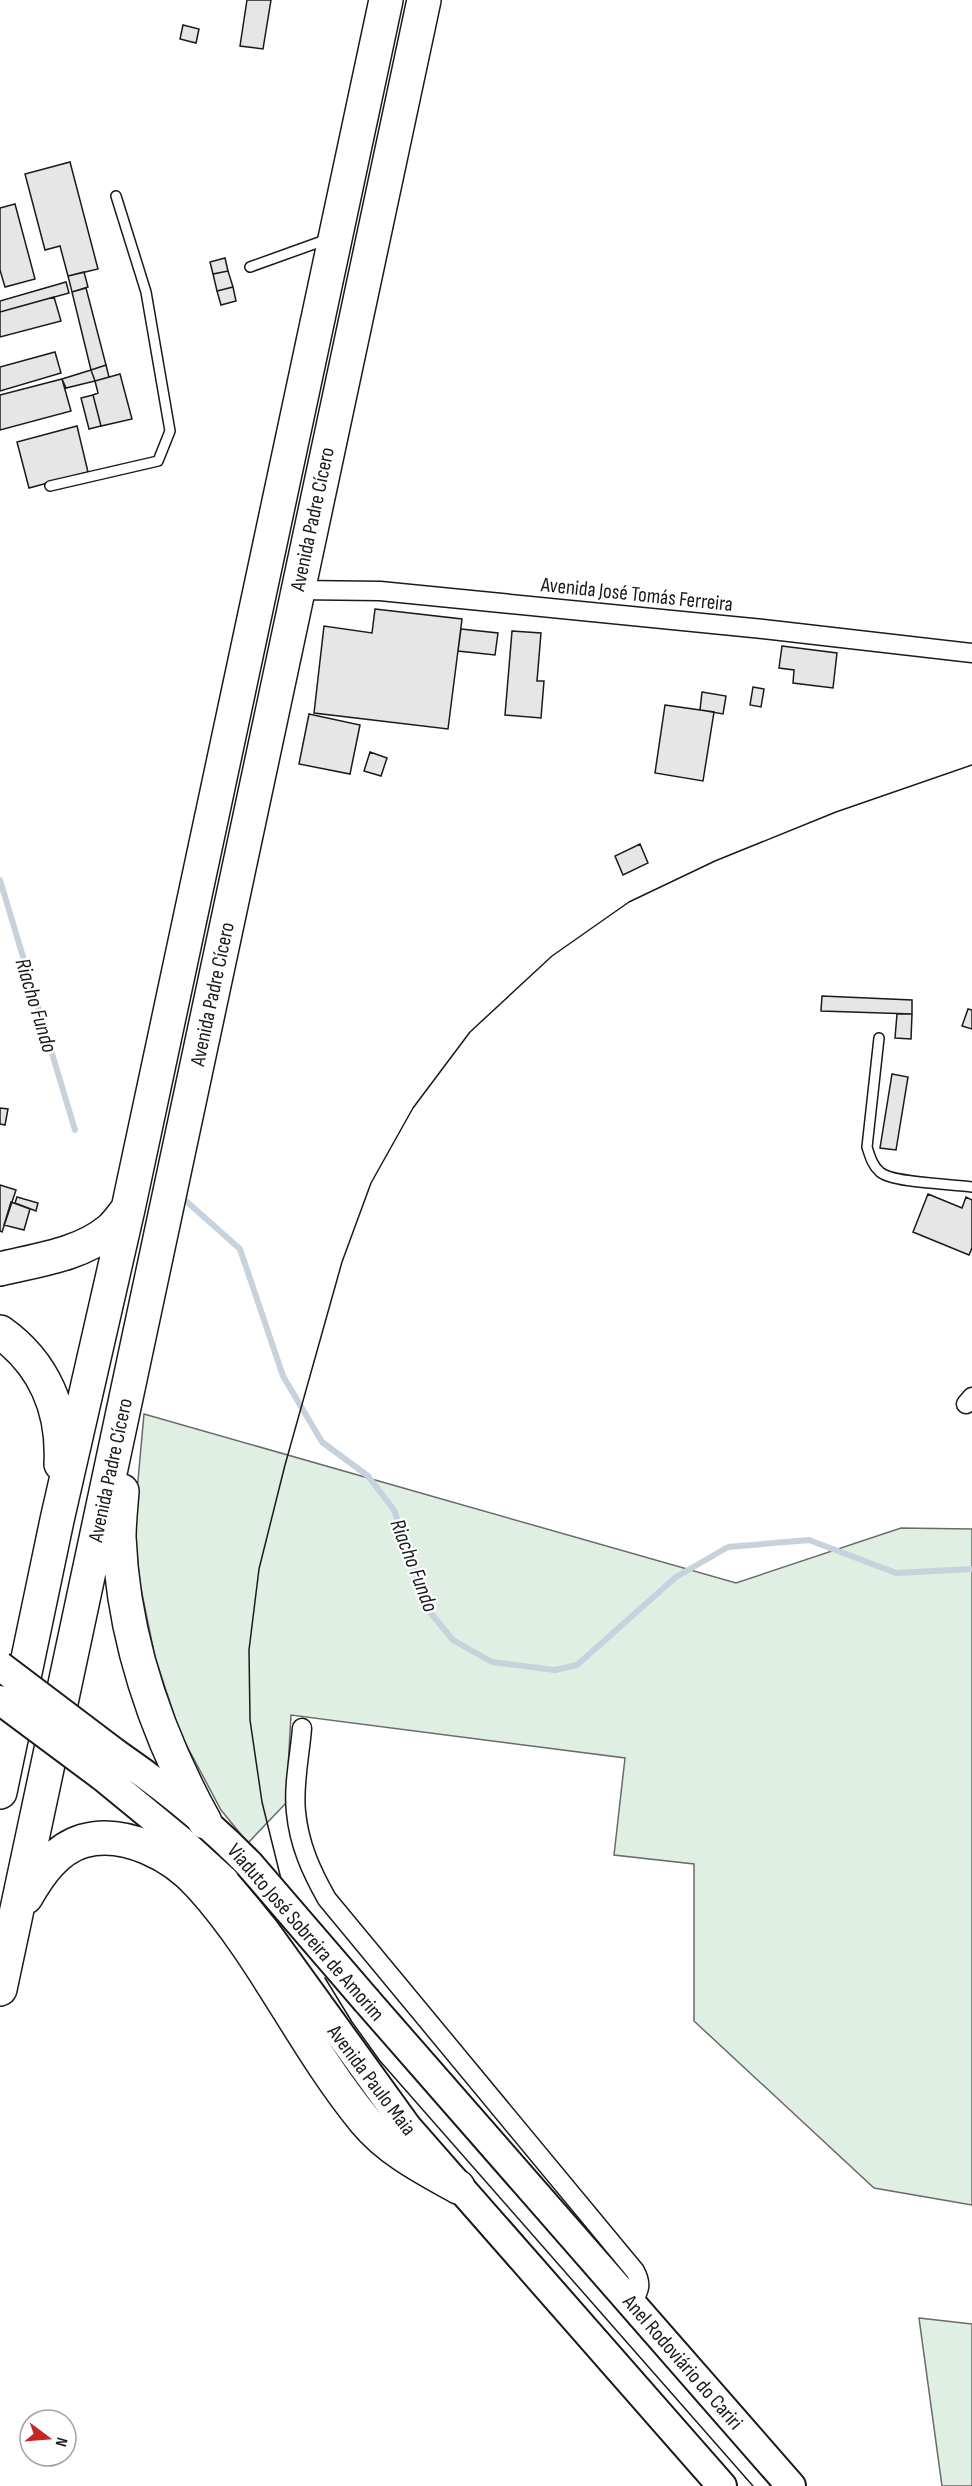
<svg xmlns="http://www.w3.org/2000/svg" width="972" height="2486" font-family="'Sofia Sans Condensed',sans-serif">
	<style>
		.green { fill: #e0efe3; stroke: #6a6a6a; stroke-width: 1.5 }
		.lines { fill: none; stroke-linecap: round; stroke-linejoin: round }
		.stream { stroke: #c6d2dc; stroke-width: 6 }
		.building { fill: #e6e6e6; stroke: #1a1a1a; stroke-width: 1.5 }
		.lane-casing { stroke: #1a1a1a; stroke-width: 12 }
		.street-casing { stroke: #1a1a1a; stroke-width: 21 }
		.primary-casing { stroke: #1a1a1a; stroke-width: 32 }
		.highway-casing { stroke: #1a1a1a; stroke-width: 36 }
		.lane { stroke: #fff; stroke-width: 9 }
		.street { stroke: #fff; stroke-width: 18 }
		.primary { stroke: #fff; stroke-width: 28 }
		.highway { stroke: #fff; stroke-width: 33 }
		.tram { stroke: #1a1a1a; stroke-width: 1.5 }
		.primary-bridge-casing { stroke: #1a1a1a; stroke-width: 32; stroke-linecap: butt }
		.primary-bridge { stroke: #fff; stroke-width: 28 }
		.labels { text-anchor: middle; stroke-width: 4.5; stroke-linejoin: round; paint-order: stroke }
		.street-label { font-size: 21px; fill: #1a1a1a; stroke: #fff }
		.water-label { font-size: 22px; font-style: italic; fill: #1a1a1a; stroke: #fff }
	</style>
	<rect width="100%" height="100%" fill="#fff"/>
	<!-- green -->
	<path class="green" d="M144,1414L736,1583L901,1528L972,1529V2205L874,2188L694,2021V1864L614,1855L625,1758L291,1715L286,1803L248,1843L221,1810L180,1733L155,1657L140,1584L134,1524Z
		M919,2318L972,2324V2486H942Z"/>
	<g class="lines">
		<!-- stream -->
		<path class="stream" d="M0,880L75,1130
			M186,1201L240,1249L283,1376L322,1442L368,1476L394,1510L430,1612L453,1640L492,1662L555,1670L577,1665L676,1577L728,1547L809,1540L896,1573L972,1569"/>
	</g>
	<!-- building -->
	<path class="building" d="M247,0H271L263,49L240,46Z
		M183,25L199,29L196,43L180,39Z
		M70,162L98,269L68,276L60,246L45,250L25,174Z
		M15,204L35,279L5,287L0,270V208Z
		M225,258L228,271L213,274L210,262Z
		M228,271L233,287L217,291L213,274Z
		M84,272L88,287L72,292L68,276Z
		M66,282L69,293L0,312V301Z
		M233,287L236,301L221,305L217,291Z
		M86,288L106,365L91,370L72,292Z
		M54,297L61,321L0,337V312Z
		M55,352L61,373L0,391V367Z
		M106,365L109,377L95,381L91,370Z
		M91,370L95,381L66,388L62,379Z
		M120,374L132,419L101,426L93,395L98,393L95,381Z
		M62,379L71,411L0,430V395Z
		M93,395L101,426L89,429L81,398Z
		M77,426L88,472L29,488L17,442Z
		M375,609L462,619L448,729L314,713L324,626L372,633Z
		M461,629L498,633L495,655L458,651Z
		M512,631L541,633L537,681H544L541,718L505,715Z
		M782,646L837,653L833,688L793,683L794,670L779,668Z
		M753,687L764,689L761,707L750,705Z
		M702,692L726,696L723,714L700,710Z
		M665,705L714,712L703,781L655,773Z
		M309,714L360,725L350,774L299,764Z
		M370,752L387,758L381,776L364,771Z
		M640,844L648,863L623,875L615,856Z
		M822,996L912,1000V1014L821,1011Z
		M968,1009L972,1010V1029L962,1026Z
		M897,1014H912L911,1039L895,1038Z
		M892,1074L908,1077L896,1150L880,1148Z
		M0,1108L8,1109L5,1125L0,1124Z
		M0,1185L16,1190L2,1232L0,1231Z
		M928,1194L962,1208L966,1197L972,1200V1248L969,1255L913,1232Z
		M17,1197L38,1203L36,1211L15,1203Z
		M11,1202L30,1209L24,1230L4,1225Z"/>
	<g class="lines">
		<!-- lane casing -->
		<g class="lane-casing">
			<path id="lane" d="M250,267L328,239
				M50,486L158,461L170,431L146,292L116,196
				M879,1038L867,1147C870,1156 872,1165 880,1172C892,1183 953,1184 972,1187"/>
		</g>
		<!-- street casing -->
		<g class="street-casing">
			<path id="street" d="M297,590L380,591L763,629L972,653
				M966,1404L972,1397
				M302,1728C300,1755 293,1785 296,1812C299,1844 311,1871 327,1899L635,2271C642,2284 640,2290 632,2303"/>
		</g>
		<!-- primary casing -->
		<g class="primary-casing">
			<path id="primary" d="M115,1753C163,1786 208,1822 249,1864
				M102,1776L180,1840L224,1880L264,1929L407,2127L722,2486
				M367,2001L791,2486"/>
		</g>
		<!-- highway casing -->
		<g class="highway-casing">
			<path id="highway" d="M0,1269C37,1260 80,1255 110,1230C117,1224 122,1216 128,1209
				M0,1332C44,1363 64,1410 61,1464
				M122,1491C121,1506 119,1522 119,1537C123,1637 157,1735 205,1822
				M0,1792L57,1520L128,1209L386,0
				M26,1897C39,1874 56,1849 83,1841C124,1829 174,1855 201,1886C265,1957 304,2047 365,2121C390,2151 424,2168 458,2187
				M0,1989L424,0"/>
		</g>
		<!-- lane -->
		<use href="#lane" class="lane"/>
		<!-- street -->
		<use href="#street" class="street"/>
		<!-- primary -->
		<use href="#primary" class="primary"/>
		<!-- highway -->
		<use href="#highway" class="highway"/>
		<!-- tram -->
		<path class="tram" d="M281,1879L262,1802L250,1720L249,1650L259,1569L285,1465L342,1262L371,1183L413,1108L470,1032L552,956L629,902L715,861L836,812L972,765
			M325,1978L352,2022L380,2061L753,2486"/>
		<!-- primary-bridge casing -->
		<g class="primary-bridge-casing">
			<path id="primary-bridge" d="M0,1666L115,1753
				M0,1700L102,1776
				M249,1864L367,2001"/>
		</g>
		<!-- primary-bridge -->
		<use href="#primary-bridge" class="primary-bridge"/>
	</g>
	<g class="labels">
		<!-- street labels -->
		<g class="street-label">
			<text transform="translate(312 519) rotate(-78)" y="7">Avenida Padre Cícero</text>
			<text transform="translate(637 594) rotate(6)" y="7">Avenida José Tomás Ferreira</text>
			<text transform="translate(212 994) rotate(-78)" y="7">Avenida Padre Cícero</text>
			<text transform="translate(110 1470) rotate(-78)" y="7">Avenida Padre Cícero</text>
			<text transform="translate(306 1932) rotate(49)" y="7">Viaduto José Sobreira de Amorim</text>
			<text transform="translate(372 2080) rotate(53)" y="7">Avenida Paulo Maia</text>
			<text transform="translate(683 2362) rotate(49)" y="7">Anel Rodoviário do Cariri</text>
		</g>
		<!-- water labels -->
		<g class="water-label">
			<text transform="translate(37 1005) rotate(73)" y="8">Riacho Fundo</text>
			<text transform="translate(415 1565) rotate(69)" y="8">Riacho Fundo</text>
		</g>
	</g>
	<!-- north arrow -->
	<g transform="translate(48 2438) rotate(106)"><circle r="28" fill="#ffffff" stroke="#a3a3a3" stroke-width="1.5"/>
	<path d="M0-4.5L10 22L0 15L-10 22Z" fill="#c62828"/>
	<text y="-9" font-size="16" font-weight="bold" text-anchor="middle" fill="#1a1a1a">N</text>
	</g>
</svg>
